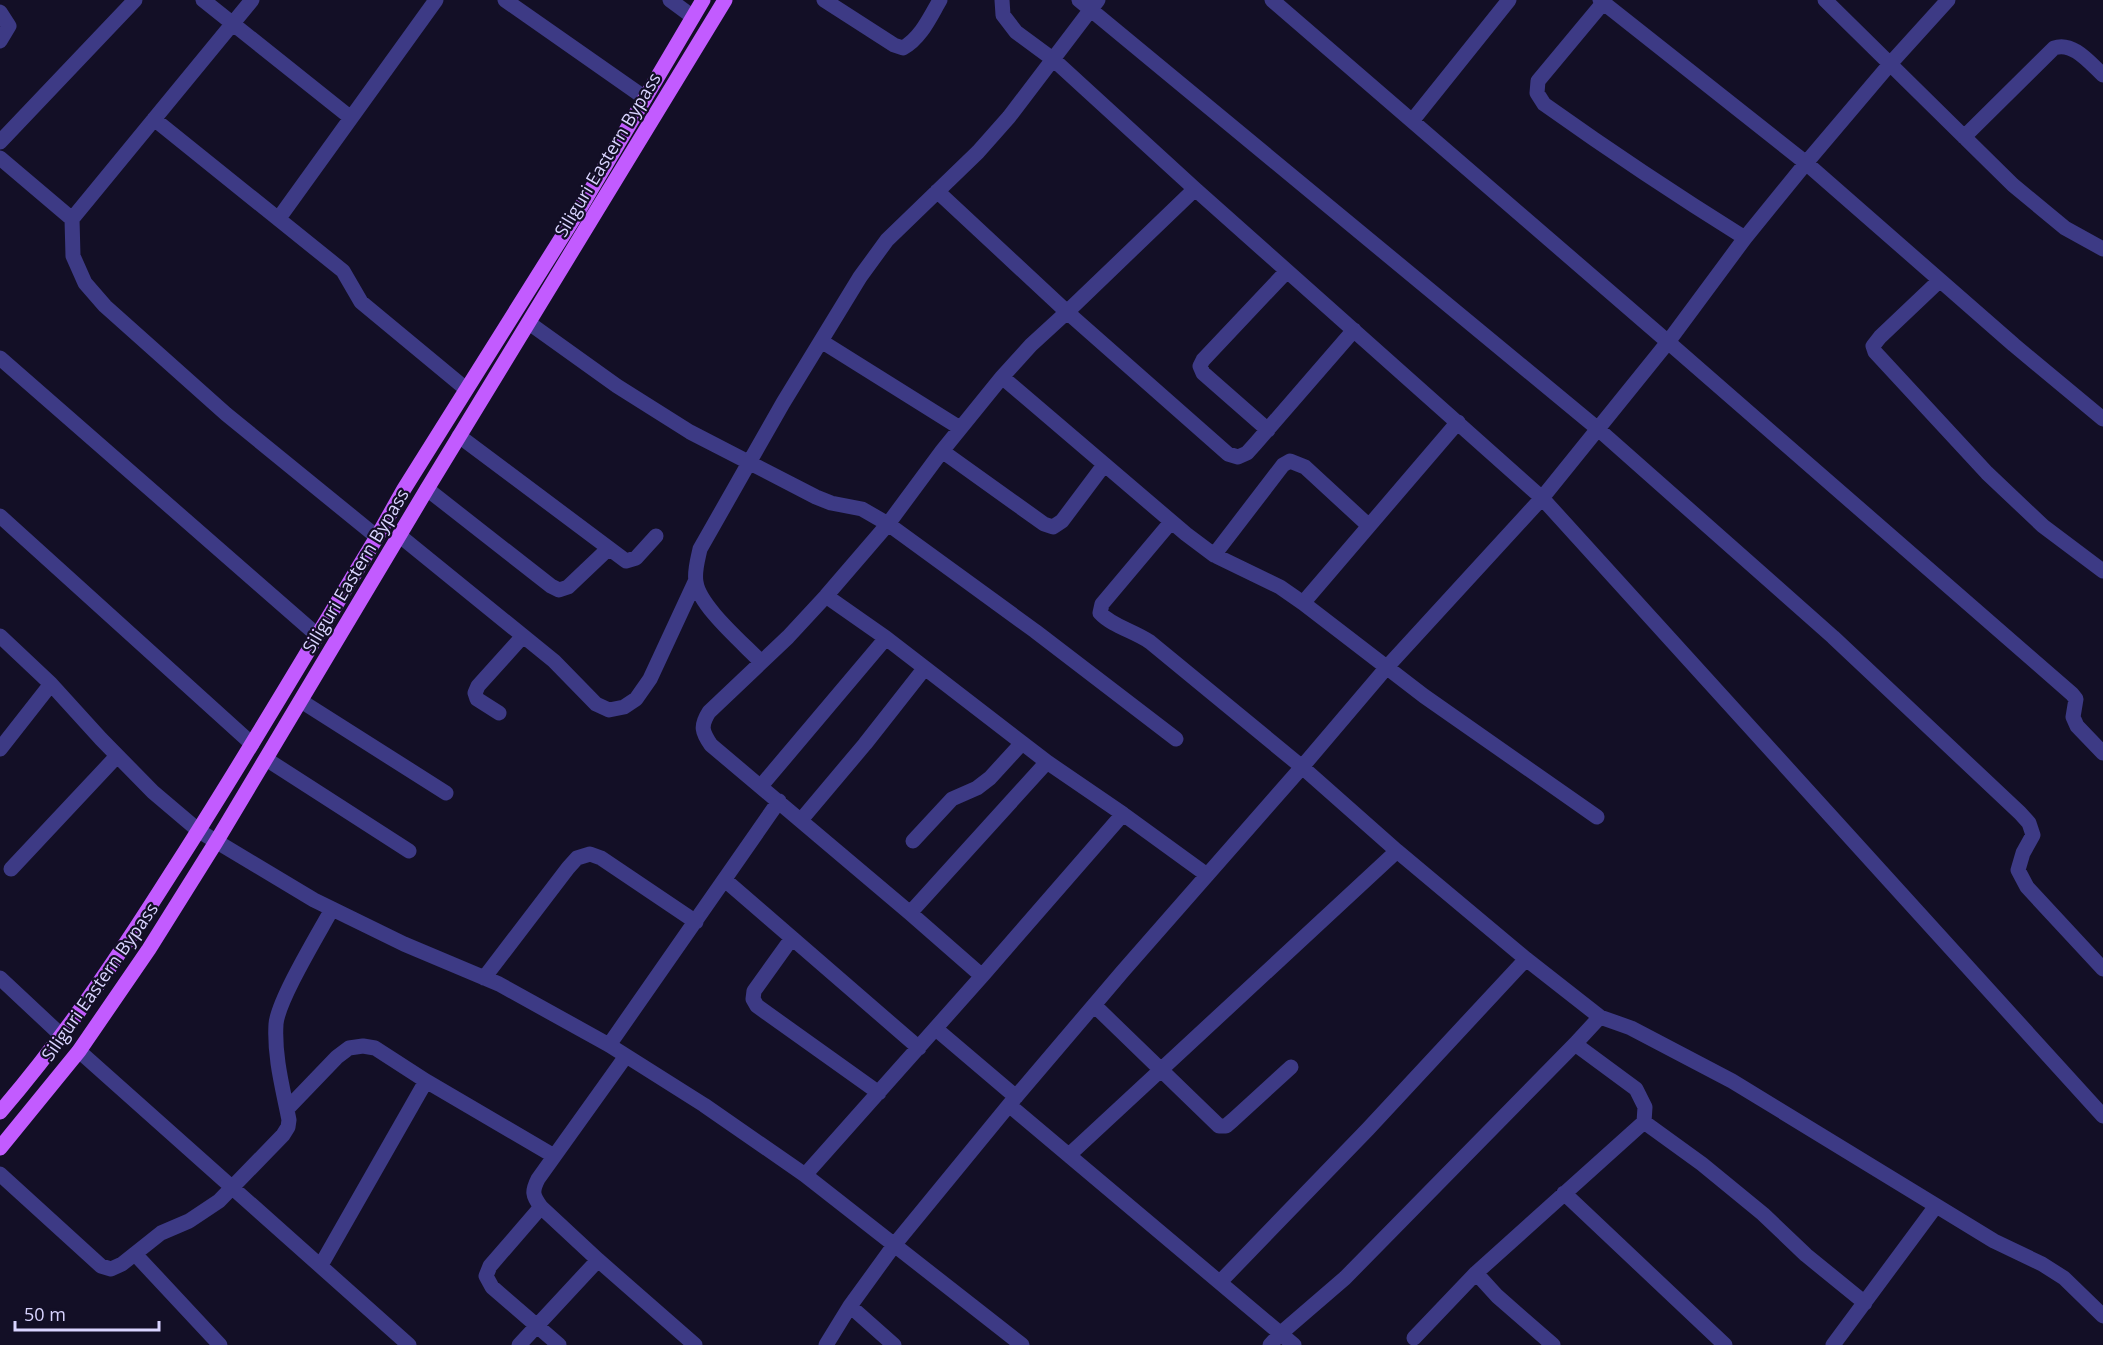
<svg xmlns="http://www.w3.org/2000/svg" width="2103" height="1345" font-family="'Open Sans',sans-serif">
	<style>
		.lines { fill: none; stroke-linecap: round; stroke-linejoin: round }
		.street { stroke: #3d3a85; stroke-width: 15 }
		.primary { stroke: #c25bff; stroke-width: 15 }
		.labels { text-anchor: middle; stroke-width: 4.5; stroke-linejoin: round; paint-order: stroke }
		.street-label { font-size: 18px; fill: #d9d4ff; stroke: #130f26 }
	</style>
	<rect width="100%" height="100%" fill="#130f26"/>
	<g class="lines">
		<!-- street -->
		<path class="street" d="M203,0L351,118
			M505,0L645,98
			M670,0L693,17
			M824,0L894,45L903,48C921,38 930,17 940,0
			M1002,0L1003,15L1016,32L1054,60L1195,189L1542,498L2103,1116
			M1079,0L1598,429L1833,637L2020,813L2029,823L2033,835L2023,853L2018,870L2027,887L2103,969
			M1272,0L1668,342L2072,694L2076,699L2073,717L2077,726L2103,753
			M1600,0L1806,163L2014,345L2103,419
			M1825,0L2013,185L2065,228L2103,249
			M1603,3L1538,81L1537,93L1544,104C1610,151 1676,195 1745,238
			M0,12L9,26L0,41
			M154,119L343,271L361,302L466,389
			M1412,121L1509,0
			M1964,137L2054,48C2073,41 2090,63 2103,75
			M0,142L135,0
			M0,158L72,219L73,256L85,283L105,306L226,414L377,537
			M937,191L1067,312L1195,189
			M279,218L436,0
			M72,219L252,0
			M1939,281L1880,337L1873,346L1875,352L1987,473L2043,526L2103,571
			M529,323L617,386L690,432L816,497L831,503L862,509L888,524L1035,631L1176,739
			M821,341L960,428
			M0,358L317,635
			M1002,377L1186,534L1214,555L1280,587L1303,603L1424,696L1597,817
			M1268,430L1203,373L1200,366L1203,360L1287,271
			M459,436L626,561L636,558L656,536
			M942,451L1044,524L1053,527L1062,521L1104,465
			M427,489L551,586L559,590L568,587L608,549
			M0,516L252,744
			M1171,522L1102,604L1100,613C1112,626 1134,631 1150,642L1302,767L1397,851L1526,959L1600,1017L1575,1044L1345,1278L1280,1334L1270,1345
			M400,536L554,661L596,704L609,710L624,707L636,699L650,679L695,582
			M1214,555L1283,465L1290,461L1305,467L1369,526
			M826,596L886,638L1047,762L1123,814L1207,875
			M1303,603L1458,422
			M0,636L51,684L101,739L153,792L199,831L314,900L404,944L499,984L609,1045L704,1105L805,1175L1022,1345
			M761,662C743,643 699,606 696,582C694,571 698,559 700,549L783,403L860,277L887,240L978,152L1009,117L1098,0
			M301,701L446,793
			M499,713L477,699L475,693L478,686L523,636
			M0,749L51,684
			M266,759L409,851
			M761,786L886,638
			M801,820L865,744L924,669
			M913,841L952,799L977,788L990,778L1022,743
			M11,869L117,756
			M725,880L919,1048
			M910,913L1047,762
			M792,938L754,991L753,999L757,1006L879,1093
			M982,976L1123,814
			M0,978L62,1036
			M484,978L568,868L577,858L590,854L601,858L696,922
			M1094,1005L1219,1126H1226L1233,1120L1291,1067
			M1600,1017L1631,1028L1732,1081L1994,1241L2042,1264L2064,1278L2103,1316
			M936,1029L1016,1097
			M1575,1044L1636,1089L1645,1107L1644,1122L1702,1164L1763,1214L1806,1255L1865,1303
			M609,1045L779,801
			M79,1051L409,1345
			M626,1056L538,1179C532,1191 532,1195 541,1207L598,1260L695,1345
			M1009,1105L1294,1345
			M287,1109L337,1057L349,1048L363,1046L375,1048L426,1081L554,1156
			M1069,1155L1397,851
			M0,1174L101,1266L111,1269L122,1264L161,1233L189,1221L219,1201L283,1135L288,1127L289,1120C283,1089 274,1057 276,1024C278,1000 319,933 332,909
			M805,1175L982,976L910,913L711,745C702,732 700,726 709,712L788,637L826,596L888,524L942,451L1002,377L1031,345L1067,312L1228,454L1238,457L1247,453L1256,443L1354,330
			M1564,1193L1725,1345
			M541,1207L490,1266L486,1276L492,1287L559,1345
			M135,1254L220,1345
			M321,1265L426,1081
			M1220,1282L1368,1129L1526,959
			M850,1306L894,1345
			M1414,1338L1476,1273
			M519,1345L598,1260
			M826,1345L850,1306L895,1244L1009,1105L1123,971L1302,767L1387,667L1542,498L1668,342L1745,238L1806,163L1890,64L1948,0
			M1553,1345L1497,1296L1476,1273L1644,1122
			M1833,1345L1936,1206"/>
		<!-- primary -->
		<path class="primary" d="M0,1112C64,1038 118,957 170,875C242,764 308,650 377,537L404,489L579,210L703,0
			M0,1148L79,1051L149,949L216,842L427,489L725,0"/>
	</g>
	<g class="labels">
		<!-- street labels -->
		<g class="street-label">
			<text transform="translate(608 155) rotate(-59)" y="6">Siliguri Eastern Bypass</text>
			<text transform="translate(356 571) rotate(-59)" y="6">Siliguri Eastern Bypass</text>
			<text transform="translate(100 982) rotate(-55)" y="6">Siliguri Eastern Bypass</text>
		</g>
	</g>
	<!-- scale -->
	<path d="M15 1321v9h144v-9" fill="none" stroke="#d9d4ff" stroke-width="3"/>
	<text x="24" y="1321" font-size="18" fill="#d9d4ff" stroke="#130f26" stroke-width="4.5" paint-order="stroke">50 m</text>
</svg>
